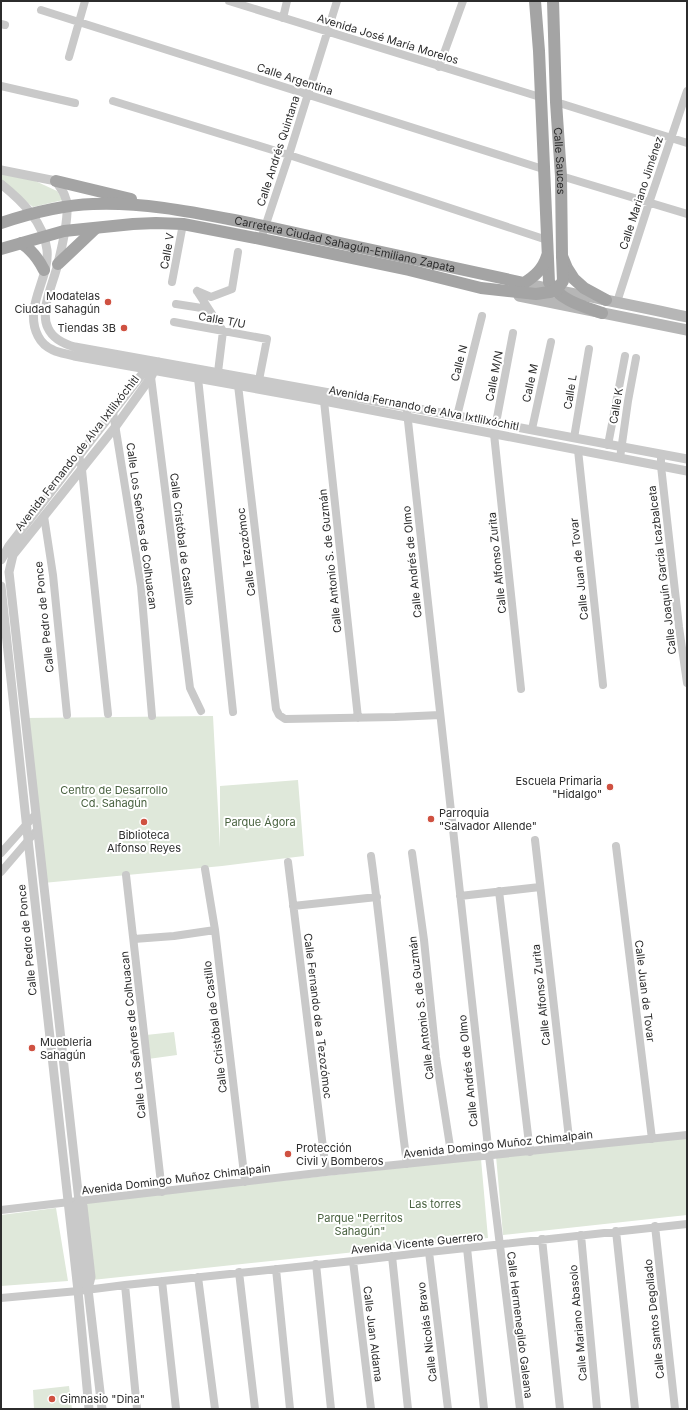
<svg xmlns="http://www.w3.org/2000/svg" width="688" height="1410" font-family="Inter,sans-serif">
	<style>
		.green { fill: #dfe8da }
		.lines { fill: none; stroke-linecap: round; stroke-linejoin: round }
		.minor { stroke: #c9c9c9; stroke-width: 8 }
		.tertiary { stroke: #c9c9c9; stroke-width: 9 }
		.secondary { stroke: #b6b6b6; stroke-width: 11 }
		.primary { stroke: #a4a4a4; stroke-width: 12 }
		.poi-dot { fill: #cf5141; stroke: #fff; stroke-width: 1.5 }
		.labels { text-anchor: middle; stroke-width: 4; stroke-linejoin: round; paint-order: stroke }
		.street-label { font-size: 11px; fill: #2c2c2c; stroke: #fff }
		.poi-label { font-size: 11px; fill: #2c2c2c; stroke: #fff; text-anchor: start }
		.park-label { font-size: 11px; fill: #48613f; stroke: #fff }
	</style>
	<rect width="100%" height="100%" fill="#fff"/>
	<!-- green -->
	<path class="green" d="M1,172L31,179L57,191L63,200L33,207L1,181Z
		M213,716L220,848V786L298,780L304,856L222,866L43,883L24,718Z
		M174,1032L177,1055L148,1059L146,1035Z
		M687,1136V1215L503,1235L496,1156Z
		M481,1159L488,1238L92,1280L85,1202Z
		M56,1208L68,1281L1,1286V1215Z
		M69,1386L72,1409H34L33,1390Z"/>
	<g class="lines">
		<!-- minor -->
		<path class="minor" d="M229,1L540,97
			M41,10L543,169
			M283,18L287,1
			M1,24L5,25
			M69,57L85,1
			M439,67L463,1
			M1,86L75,103
			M113,101L289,155L547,240
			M556,102L687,143
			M561,176L687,214
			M261,239L289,155L337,1
			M172,282L183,224
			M197,291L223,331L218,372
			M197,291L211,297L232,289L238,252
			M617,302L649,203L687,91
			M176,304L208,309
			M174,322L267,339L259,380
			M147,375L151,377L190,688L201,711
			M198,378L233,712
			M238,385L276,709L279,715L285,719L395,717L440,715
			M324,401L358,718
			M113,412L141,586L152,716
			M407,412L489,1156L520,1409
			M457,416L482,316
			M496,423L513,333
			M532,429L551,342
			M494,434L521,689
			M574,438L589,349
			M608,445L625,356
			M578,450L603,685
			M661,454V466L679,627L687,683
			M79,455L82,470L108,714
			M620,458L628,401L636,358
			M44,516L53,575L67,715
			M535,840L570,1147
			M616,846L652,1139
			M1,853L35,815
			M412,853L424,940L436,1057L452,1159
			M371,856C385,958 393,1062 407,1164
			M288,862L326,1172
			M205,869L215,930L245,1182
			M1,872L37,830
			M126,875L162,1192
			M499,891L530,1152
			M460,896L540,887
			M293,906L377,897
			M134,939L174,936L215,930
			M1,1210L326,1172L687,1135
			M655,1226L675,1409
			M616,1231L635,1409
			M581,1235L597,1409
			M542,1239L560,1409
			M467,1248L484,1409
			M429,1252L448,1409
			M392,1256L408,1409
			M353,1261L371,1409
			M316,1264L331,1409
			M276,1269L290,1409
			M239,1272L255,1409
			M198,1277L215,1409
			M162,1281L176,1409
			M125,1285L137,1409
			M1,1298L78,1291L125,1285L353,1261L429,1252L687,1224"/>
		<!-- tertiary -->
		<path class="tertiary" d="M1,170L56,181C61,189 67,196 67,206C68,222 62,247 58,263C54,282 39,310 48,328C53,339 64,344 75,347L457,416L687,459
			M1,184C21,200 44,222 47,250C50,279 23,307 38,336C41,342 46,347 53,350C59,353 67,354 74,356L324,401L687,471
			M1,560L9,546L143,373L148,365
			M1,586L28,839L78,1291L89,1409
			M79,1201L83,1206L91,1277L88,1289L102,1409
			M88,1289L83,1279L76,1207L79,1201L9,572L13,555L116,426L151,377L159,362"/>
		<!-- secondary -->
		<path class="secondary" d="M524,283C578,295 633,305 687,317
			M519,296L687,330"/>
		<!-- primary -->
		<g class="primary">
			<path d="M535,1L539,51L549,282C561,301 582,306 602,313"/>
			<path id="s1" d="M553,1L556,102L561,176L562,256L567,268L574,279L584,288L606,300"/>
			<path d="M56,181L131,199"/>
			<path id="s2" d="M1,223C31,213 61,205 93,204C140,202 187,211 234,220C270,227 305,235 340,243C402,257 463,270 524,283C535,276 543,269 547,256"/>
			<path d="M21,243C32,250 38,258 44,270"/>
			<path d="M1,249L64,231L133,224L156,223L183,224L261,239L409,270L481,288L536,294L556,291L563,281L562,256"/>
			<path d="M58,264L96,228"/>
		</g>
	</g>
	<!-- markers -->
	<g class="poi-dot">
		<circle cx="108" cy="302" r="4"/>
		<circle cx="124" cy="328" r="4"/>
		<circle cx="610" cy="787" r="4"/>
		<circle cx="431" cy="819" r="4"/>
		<circle cx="144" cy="822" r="4"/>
		<circle cx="32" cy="1048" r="4"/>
		<circle cx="288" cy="1154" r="4"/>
		<circle cx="52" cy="1399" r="4"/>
	</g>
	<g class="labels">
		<!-- street labels -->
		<g class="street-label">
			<text transform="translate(388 39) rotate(17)" y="4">Avenida José María Morelos</text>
			<text transform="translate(295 79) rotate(18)" y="4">Calle Argentina</text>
			<text transform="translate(278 151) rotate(-72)" y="4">Calle Andrés Quintana</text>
			<text dy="4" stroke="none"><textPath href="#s1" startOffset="160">Calle Sauces</textPath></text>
			<text transform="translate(641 193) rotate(-72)" y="4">Calle Mariano Jiménez</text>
			<text dy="4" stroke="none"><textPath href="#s2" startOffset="350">Carretera Ciudad Sahagún-Emiliano Zapata</textPath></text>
			<text transform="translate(167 251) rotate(-80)" y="4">Calle V</text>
			<text transform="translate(222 320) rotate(10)" y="4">Calle T/U</text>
			<text transform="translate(459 363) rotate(-76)" y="4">Calle N</text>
			<text transform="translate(494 376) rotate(-79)" y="4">Calle M/N</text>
			<text transform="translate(530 383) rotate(-78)" y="4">Calle M</text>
			<text transform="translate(570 392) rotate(-81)" y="4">Calle L</text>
			<text transform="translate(616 406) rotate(-81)" y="4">Calle K</text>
			<text transform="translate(424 408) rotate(11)" y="4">Avenida Fernando de Alva Ixtlilxóchitl</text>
			<text transform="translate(77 453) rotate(-52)" y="4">Avenida Fernando de Alva Ixtlilxóchitl</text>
			<text transform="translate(142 526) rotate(82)" y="4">Calle Los Señores de Colhuacan</text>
			<text transform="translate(182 539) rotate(83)" y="4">Calle Cristóbal de Castillo</text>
			<text transform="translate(246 552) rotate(-97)" y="4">Calle Tezozómoc</text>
			<text transform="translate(330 561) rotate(-96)" y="4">Calle Antonio S. de Guzmán</text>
			<text transform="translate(412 562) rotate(-96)" y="4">Calle Andrés de Olmo</text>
			<text transform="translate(497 563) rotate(-96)" y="4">Calle Alfonso Zurita</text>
			<text transform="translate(579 569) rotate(-96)" y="4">Calle Juan de Tovar</text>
			<text transform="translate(662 570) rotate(-97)" y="4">Calle Joaquín García Icazbalceta</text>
			<text transform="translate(44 617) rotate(-96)" y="4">Calle Pedro de Ponce</text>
			<text transform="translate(27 940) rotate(-96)" y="4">Calle Pedro de Ponce</text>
			<text transform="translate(645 991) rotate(83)" y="4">Calle Juan de Tovar</text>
			<text transform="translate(541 995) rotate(-96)" y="4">Calle Alfonso Zurita</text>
			<text transform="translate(421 1008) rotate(-97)" y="4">Calle Antonio S. de Guzmán</text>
			<text transform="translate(318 1016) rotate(83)" y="4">Calle Fernando de a Tezozómoc</text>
			<text transform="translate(215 1027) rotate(-97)" y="4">Calle Cristóbal de Castillo</text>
			<text transform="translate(133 1035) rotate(-96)" y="4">Calle Los Señores de Colhuacan</text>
			<text transform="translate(468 1071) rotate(-96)" y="4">Calle Andrés de Olmo</text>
			<text transform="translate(498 1144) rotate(-6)" y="4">Avenida Domingo Muñoz Chimalpain</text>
			<text transform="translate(176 1179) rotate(-7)" y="4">Avenida Domingo Muñoz Chimalpain</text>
			<text transform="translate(417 1243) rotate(-6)" y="4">Avenida Vicente Guerrero</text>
			<text transform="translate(654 1319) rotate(-96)" y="4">Calle Santos Degollado</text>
			<text transform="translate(578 1323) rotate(-95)" y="4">Calle Mariano Abasolo</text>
			<text transform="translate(520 1325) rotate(83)" y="4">Calle Hermenegildo Galeana</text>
			<text transform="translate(427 1332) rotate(-97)" y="4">Calle Nicolás Bravo</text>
			<text transform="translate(373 1334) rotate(83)" y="4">Calle Juan Aldama</text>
		</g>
		<!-- poi labels -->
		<g class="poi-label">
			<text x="100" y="300" text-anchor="end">Modatelas<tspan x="100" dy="13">Ciudad Sahagún</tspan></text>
			<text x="116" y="332" text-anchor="end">Tiendas 3B</text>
			<text x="602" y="785" text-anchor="end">Escuela Primaria<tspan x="602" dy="13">"Hidalgo"</tspan></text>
			<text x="439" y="817">Parroquia<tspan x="439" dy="13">"Salvador Allende"</tspan></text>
			<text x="144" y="839" text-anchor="middle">Biblioteca<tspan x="144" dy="13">Alfonso Reyes</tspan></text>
			<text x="40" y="1046">Muebleria<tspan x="40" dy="13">Sahagún</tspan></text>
			<text x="296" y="1152">Protección<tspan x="296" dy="13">Civil y Bomberos</tspan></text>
			<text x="60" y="1403">Gimnasio "Dina"</text>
		</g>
		<!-- park labels -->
		<g class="park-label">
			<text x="114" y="794">Centro de Desarrollo<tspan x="114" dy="13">Cd. Sahagún</tspan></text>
			<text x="260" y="826">Parque Ágora</text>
			<text x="435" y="1208">Las torres</text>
			<text x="360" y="1222">Parque "Perritos<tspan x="360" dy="13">Sahagún"</tspan></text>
		</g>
	</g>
	<!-- border -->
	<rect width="688" height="1410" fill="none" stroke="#2c2c2c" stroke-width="4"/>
</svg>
